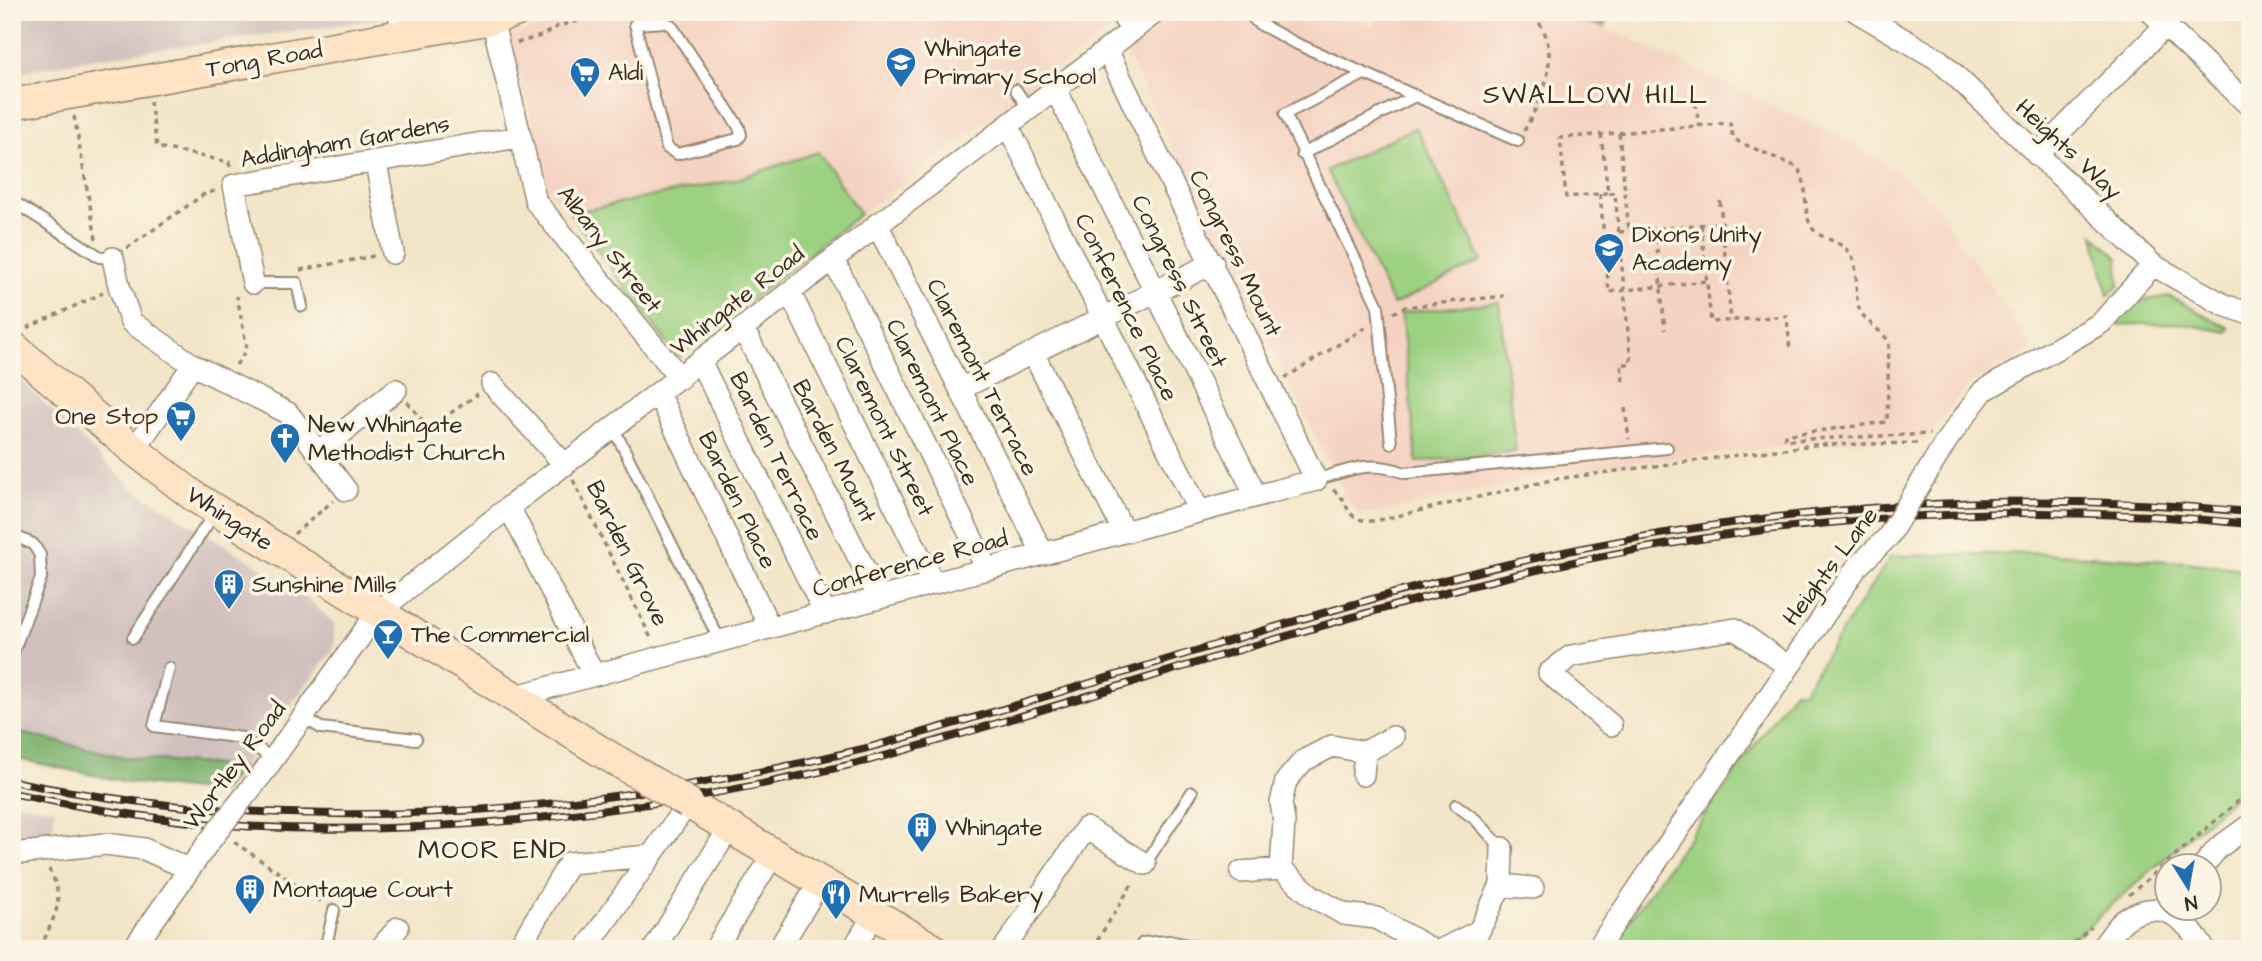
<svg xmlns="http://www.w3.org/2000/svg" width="2262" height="961" font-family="'Architects Daughter',sans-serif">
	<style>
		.built { fill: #f5d3c2 }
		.industrial { fill: #d1c0bd }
		.green { fill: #9cd182; stroke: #6c7e50; stroke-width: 2 }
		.forest { fill: #7db370; stroke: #5c6e47; stroke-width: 2 }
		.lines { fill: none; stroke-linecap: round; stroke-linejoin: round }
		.lane-casing { stroke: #978873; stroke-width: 14 }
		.street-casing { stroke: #978873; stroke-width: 24 }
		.secondary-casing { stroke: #978873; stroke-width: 33 }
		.path { stroke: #978873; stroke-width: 3.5; stroke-dasharray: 5 5; stroke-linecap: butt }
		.lane { stroke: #fff; stroke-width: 10 }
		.street { stroke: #fff; stroke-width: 21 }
		.secondary { stroke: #fee4c5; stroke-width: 30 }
		.rail-casing { stroke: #3b2a1e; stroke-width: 8 }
		.rail { stroke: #fcf5e5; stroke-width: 5; stroke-dasharray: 16; stroke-linecap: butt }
		.street-bridge-casing { stroke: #978873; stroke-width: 24; stroke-linecap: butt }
		.secondary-bridge-casing { stroke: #978873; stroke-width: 33; stroke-linecap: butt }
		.street-bridge { stroke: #fff; stroke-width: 21 }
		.secondary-bridge { stroke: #fee4c5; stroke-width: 30 }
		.labels { text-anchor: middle; stroke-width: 7; stroke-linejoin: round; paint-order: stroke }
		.poi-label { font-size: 24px; fill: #3b2a1e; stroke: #fcf5e5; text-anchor: start }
		.street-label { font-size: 24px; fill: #3b2a1e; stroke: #fcf5e5 }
		.neighbourhood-label { font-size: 26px; letter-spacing: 2px; fill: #3b2a1e; stroke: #fcf5e5 }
	</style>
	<rect width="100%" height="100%" fill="#fcf5e5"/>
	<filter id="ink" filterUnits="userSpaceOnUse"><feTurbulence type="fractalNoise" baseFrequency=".0143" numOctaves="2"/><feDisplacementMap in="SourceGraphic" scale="14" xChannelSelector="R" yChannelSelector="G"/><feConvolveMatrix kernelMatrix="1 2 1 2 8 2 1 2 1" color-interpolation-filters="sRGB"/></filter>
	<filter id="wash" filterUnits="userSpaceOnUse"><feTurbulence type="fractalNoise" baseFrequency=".00686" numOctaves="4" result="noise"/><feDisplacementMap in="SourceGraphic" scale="28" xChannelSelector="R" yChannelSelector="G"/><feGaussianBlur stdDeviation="1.57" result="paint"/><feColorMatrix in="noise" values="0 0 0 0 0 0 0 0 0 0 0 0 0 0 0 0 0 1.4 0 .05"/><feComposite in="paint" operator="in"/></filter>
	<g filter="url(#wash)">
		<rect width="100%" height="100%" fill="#f3e5c8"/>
		<!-- built -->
		<path class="built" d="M586,12H1106L1115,26L860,214L818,152L734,180L570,213L550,193L510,36Z
			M1180,12H1349L1372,27L1380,12H1549L1605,27L1852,143L1888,166L1933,202L2033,348L1970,383L1925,439L1813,443L1632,463L1555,474L1378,513H1360L1347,500L1126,52Z"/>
		<!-- industrial -->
		<path class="industrial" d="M12,12H432L95,58L12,73Z
			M12,372L133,489L298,590L334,623V649L242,767L124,757L12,731Z
			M12,802L55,809L52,831L44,843L12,845Z"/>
		<!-- green -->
		<path class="green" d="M1549,12H1606L1605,27Z
			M1416,127L1482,261L1393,305L1327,170Z
			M818,152L860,214L678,358L570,213L734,180Z
			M2094,235L2118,258L2119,285L2108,295Z
			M2169,296L2229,328L2227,332L2178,323L2114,325L2135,302Z
			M1499,302L1516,451L1417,462L1401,313Z
			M2038,553L2186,562L2250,570V783L2062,949H1609L1794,690L1803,691L1891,556Z"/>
		<!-- forest -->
		<path class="forest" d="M12,731L124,757L242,767L221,793L127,782L12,758Z"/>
	</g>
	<g filter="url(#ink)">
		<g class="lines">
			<!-- lane casing -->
			<g class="lane-casing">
				<path id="lane" d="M1247,12L1258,23L1293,42L1518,141
					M664,22L671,25L739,127L741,135L738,139L677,154L667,148L635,24Z
					M1364,74L1285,114L1378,306L1391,443
					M1016,90L1029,110
					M1302,154L1415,96
					M12,204H17L100,257L113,258
					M253,283H297L302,306
					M614,429L720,641
					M1316,480C1351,469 1370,460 1405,473L1667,448
					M12,535L33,544L40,555L41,578L12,655
					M133,638L215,512
					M169,668L154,726L242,738L273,759
					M303,717L321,728L416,739
					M1456,805L1476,820L1502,848
					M1145,864L1192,792
					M334,910L327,941L337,949
					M1139,949L1143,943L1169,941L1208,949"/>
			</g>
			<!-- street casing -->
			<g class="street-casing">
				<path id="street" d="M399,12L402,36
					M1120,12L1132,31
					M1857,12L1939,60L2153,265L2224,305L2250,314
					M2151,12L2250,106
					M492,19L536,202L680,378
					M1056,90L1256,496
					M1008,126L1199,511
					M2037,155L2165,26
					M376,163L393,253
					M877,224L1043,554
					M113,258L119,286L131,322L193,365L288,413L346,490
					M833,259L987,569
					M253,283L234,185L518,137
					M790,293L933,583
					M743,328L879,598
					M1033,353L1124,532
					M700,361L825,613
					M492,384L565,465
					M960,389L1213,263
					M659,395L770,628
					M1947,440L1983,391L2101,323L2153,265
					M134,450L193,365
					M318,452L396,390
					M509,507L594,675
					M517,696L1316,480L1107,50
					M1611,725L1549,673L1571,656L1735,629L1789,667
					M1393,737L1365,752L1332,746L1303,761L1286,781L1281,803L1284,821L1281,869L1312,896L1344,914L1376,918L1431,949
					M266,769L377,613L509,507L1156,12
					M1363,775L1365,752
					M12,854L106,844L144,849L189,869
					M2203,866L2218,848L2250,825
					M1241,872L1281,869
					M1501,885L1502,848
					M133,949L208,843
					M380,949L398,928
					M518,949L569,863L650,856
					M586,949L688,803
					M654,949L730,827
					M715,949L773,855
					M779,949L819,883
					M853,949L874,915
					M1004,949L1086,828L1145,864
					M1443,949L1479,931L1501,885L1533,888
					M1597,949L1857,567L1888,537
					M2101,949C2110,938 2118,922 2131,916C2165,898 2187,921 2204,949"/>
			</g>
			<!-- secondary casing -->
			<g class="secondary-casing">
				<path id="secondary" d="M12,104L492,19L515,12
					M12,346L134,450L195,497L600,751
					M688,803L933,949"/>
			</g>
			<!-- path -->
			<path class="path" d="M517,43L541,36L558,26L614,12
				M1693,83L1699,126
				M150,101L157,147L229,162L230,167
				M74,116L96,239
				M1524,131C1540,102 1556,70 1546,37C1544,28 1537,21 1534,12
				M1619,133L1629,231
				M1601,134L1608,193L1566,197L1560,138L1730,123L1733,137L1739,142L1797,167C1810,183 1802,206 1810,224C1816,239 1839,239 1849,252C1860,265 1854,289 1858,305C1863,322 1880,328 1889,342L1887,422L1785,435V440L1930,434
				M1609,193H1615L1631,364H1621L1623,381
				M1600,194L1609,292L1707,281
				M1720,201L1731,321
				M1701,225L1711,322L1787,316L1790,352
				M1655,229L1665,330
				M1619,232L1722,223
				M127,248L203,195L217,190
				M300,270L374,256
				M1393,313L1405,307L1504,296
				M27,328L103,293
				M236,365L247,349L237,296
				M1285,378L1368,326
				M407,402L429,428L478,394
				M1625,408L1629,439
				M573,480L652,640
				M1333,490C1354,504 1340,521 1375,521L1556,479L1814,445L1922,443
				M294,534L333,501
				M234,842L323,903
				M2129,895L2250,791
				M41,949C52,915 68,905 49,869
				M1092,949L1134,881
				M2067,949L2091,927"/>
			<!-- lane -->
			<use href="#lane" class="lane"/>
			<!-- street -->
			<use href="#street" class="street"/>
			<!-- secondary -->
			<use href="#secondary" class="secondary"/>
			<!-- rail casing -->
			<g class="rail-casing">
				<path id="rail" d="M12,781C295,839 588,816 867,748C1082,690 1292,615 1509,564C1751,508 2002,487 2250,512
					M12,793C78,807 145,818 212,824C426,841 662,811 870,760C1084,701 1294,627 1511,576C1751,519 2004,498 2250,524"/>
			</g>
			<!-- rail -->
			<use href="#rail" class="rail"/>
			<!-- street-bridge casing -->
			<g class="street-bridge-casing">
				<path id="street-bridge" d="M1888,537L1947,440
					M208,843L266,769"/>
			</g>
			<!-- secondary-bridge casing -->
			<g class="secondary-bridge-casing">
				<path id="secondary-bridge" d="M600,751L688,803"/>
			</g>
			<!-- street-bridge -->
			<use href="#street-bridge" class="street-bridge"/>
			<!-- secondary-bridge -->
			<use href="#secondary-bridge" class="secondary-bridge"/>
		</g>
	</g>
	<!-- icons -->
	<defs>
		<g id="school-pin" transform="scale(1.575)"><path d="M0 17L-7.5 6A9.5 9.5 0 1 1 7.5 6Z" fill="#1f6fb2" stroke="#fcf5e5"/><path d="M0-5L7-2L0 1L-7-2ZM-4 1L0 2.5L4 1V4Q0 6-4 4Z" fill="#fff"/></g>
		<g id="supermarket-pin" transform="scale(1.575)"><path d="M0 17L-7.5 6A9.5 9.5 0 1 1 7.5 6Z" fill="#1f6fb2" stroke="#fcf5e5"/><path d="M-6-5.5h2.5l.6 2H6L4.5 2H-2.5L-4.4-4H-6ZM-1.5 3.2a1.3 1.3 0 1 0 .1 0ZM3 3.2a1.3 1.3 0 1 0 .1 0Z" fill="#fff"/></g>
		<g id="church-pin" transform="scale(1.575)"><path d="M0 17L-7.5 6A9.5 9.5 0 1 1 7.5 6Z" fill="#1f6fb2" stroke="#fcf5e5"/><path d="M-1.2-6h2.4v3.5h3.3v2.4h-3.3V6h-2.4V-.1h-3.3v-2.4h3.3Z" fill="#fff"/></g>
		<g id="building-pin" transform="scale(1.575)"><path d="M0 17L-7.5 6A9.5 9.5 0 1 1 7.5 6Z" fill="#1f6fb2" stroke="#fcf5e5"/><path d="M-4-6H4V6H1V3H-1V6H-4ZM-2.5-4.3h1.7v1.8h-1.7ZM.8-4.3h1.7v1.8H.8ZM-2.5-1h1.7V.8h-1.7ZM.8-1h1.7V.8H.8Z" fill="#fff"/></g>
		<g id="bar-pin" transform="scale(1.575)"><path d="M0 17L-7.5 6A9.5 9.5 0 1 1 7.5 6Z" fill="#1f6fb2" stroke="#fcf5e5"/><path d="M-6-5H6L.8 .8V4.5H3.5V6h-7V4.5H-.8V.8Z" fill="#fff"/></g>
		<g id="restaurant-pin" transform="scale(1.575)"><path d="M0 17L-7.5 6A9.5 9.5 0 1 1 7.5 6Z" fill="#1f6fb2" stroke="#fcf5e5"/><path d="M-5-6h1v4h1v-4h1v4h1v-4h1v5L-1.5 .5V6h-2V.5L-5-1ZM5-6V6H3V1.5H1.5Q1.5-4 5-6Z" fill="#fff"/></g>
	</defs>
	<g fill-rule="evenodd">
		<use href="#school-pin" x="901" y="62"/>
		<use href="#supermarket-pin" x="585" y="72"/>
		<use href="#school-pin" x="1609" y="248"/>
		<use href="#supermarket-pin" x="181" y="416"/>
		<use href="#church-pin" x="285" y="438"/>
		<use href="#building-pin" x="229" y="584"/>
		<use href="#bar-pin" x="388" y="634"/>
		<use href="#building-pin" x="922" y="827"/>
		<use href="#building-pin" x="250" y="889"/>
		<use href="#restaurant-pin" x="836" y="894"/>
	</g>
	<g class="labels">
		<!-- poi labels -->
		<g class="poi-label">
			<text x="924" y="56">Whingate<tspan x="924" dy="28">Primary School</tspan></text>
			<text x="608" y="80">Aldi</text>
			<text x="1632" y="242">Dixons Unity<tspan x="1632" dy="28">Academy</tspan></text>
			<text x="158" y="424" text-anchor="end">One Stop</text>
			<text x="308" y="432">New Whingate<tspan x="308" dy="28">Methodist Church</tspan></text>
			<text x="252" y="592">Sunshine Mills</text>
			<text x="411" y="642">The Commercial</text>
			<text x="945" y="835">Whingate</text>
			<text x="273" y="897">Montague Court</text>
			<text x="859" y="902">Murrells Bakery</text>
		</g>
		<!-- street labels -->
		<g class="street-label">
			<text transform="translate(264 59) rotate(-10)" y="8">Tong Road</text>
			<text transform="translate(345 141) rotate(-10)" y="8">Addingham Gardens</text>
			<text transform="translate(2069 149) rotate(43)" y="8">Heights Way</text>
			<text transform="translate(610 249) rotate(52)" y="8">Albany Street</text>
			<text transform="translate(1236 253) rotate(64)" y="8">Congress Mount</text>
			<text transform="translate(1180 281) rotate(64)" y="8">Congress Street</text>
			<text transform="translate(737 300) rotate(-38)" y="8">Whingate Road</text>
			<text transform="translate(1127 307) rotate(64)" y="8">Conference Place</text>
			<text transform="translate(983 377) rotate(63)" y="8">Claremont Terrace</text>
			<text transform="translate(933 402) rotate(64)" y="8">Claremont Place</text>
			<text transform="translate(885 426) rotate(64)" y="8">Claremont Street</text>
			<text transform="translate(835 451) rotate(63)" y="8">Barden Mount</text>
			<text transform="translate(777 456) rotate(64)" y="8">Barden Terrace</text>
			<text transform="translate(738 500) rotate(64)" y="8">Barden Place</text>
			<text transform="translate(230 518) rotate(33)" y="8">Whingate</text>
			<text transform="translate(628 553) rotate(64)" y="8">Barden Grove</text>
			<text transform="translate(910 563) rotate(-15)" y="8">Conference Road</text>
			<text transform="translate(1830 566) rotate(-53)" y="8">Heights Lane</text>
			<text transform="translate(234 765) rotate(-53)" y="8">Wortley Road</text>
		</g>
		<!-- neighbourhood labels -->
		<g class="neighbourhood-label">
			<text x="1596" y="103">SWALLOW HILL</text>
			<text x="493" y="858">MOOR END</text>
		</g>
	</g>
	<!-- margin -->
	<rect width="2262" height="961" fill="none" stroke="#fcf5e5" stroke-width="42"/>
	<!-- north arrow -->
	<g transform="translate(2188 887) rotate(169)"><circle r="33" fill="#fcf5e5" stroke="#afa495" stroke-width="2"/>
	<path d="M0-5L12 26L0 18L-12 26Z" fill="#1f6fb2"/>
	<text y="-10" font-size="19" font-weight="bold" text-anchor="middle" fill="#3b2a1e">N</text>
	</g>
</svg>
